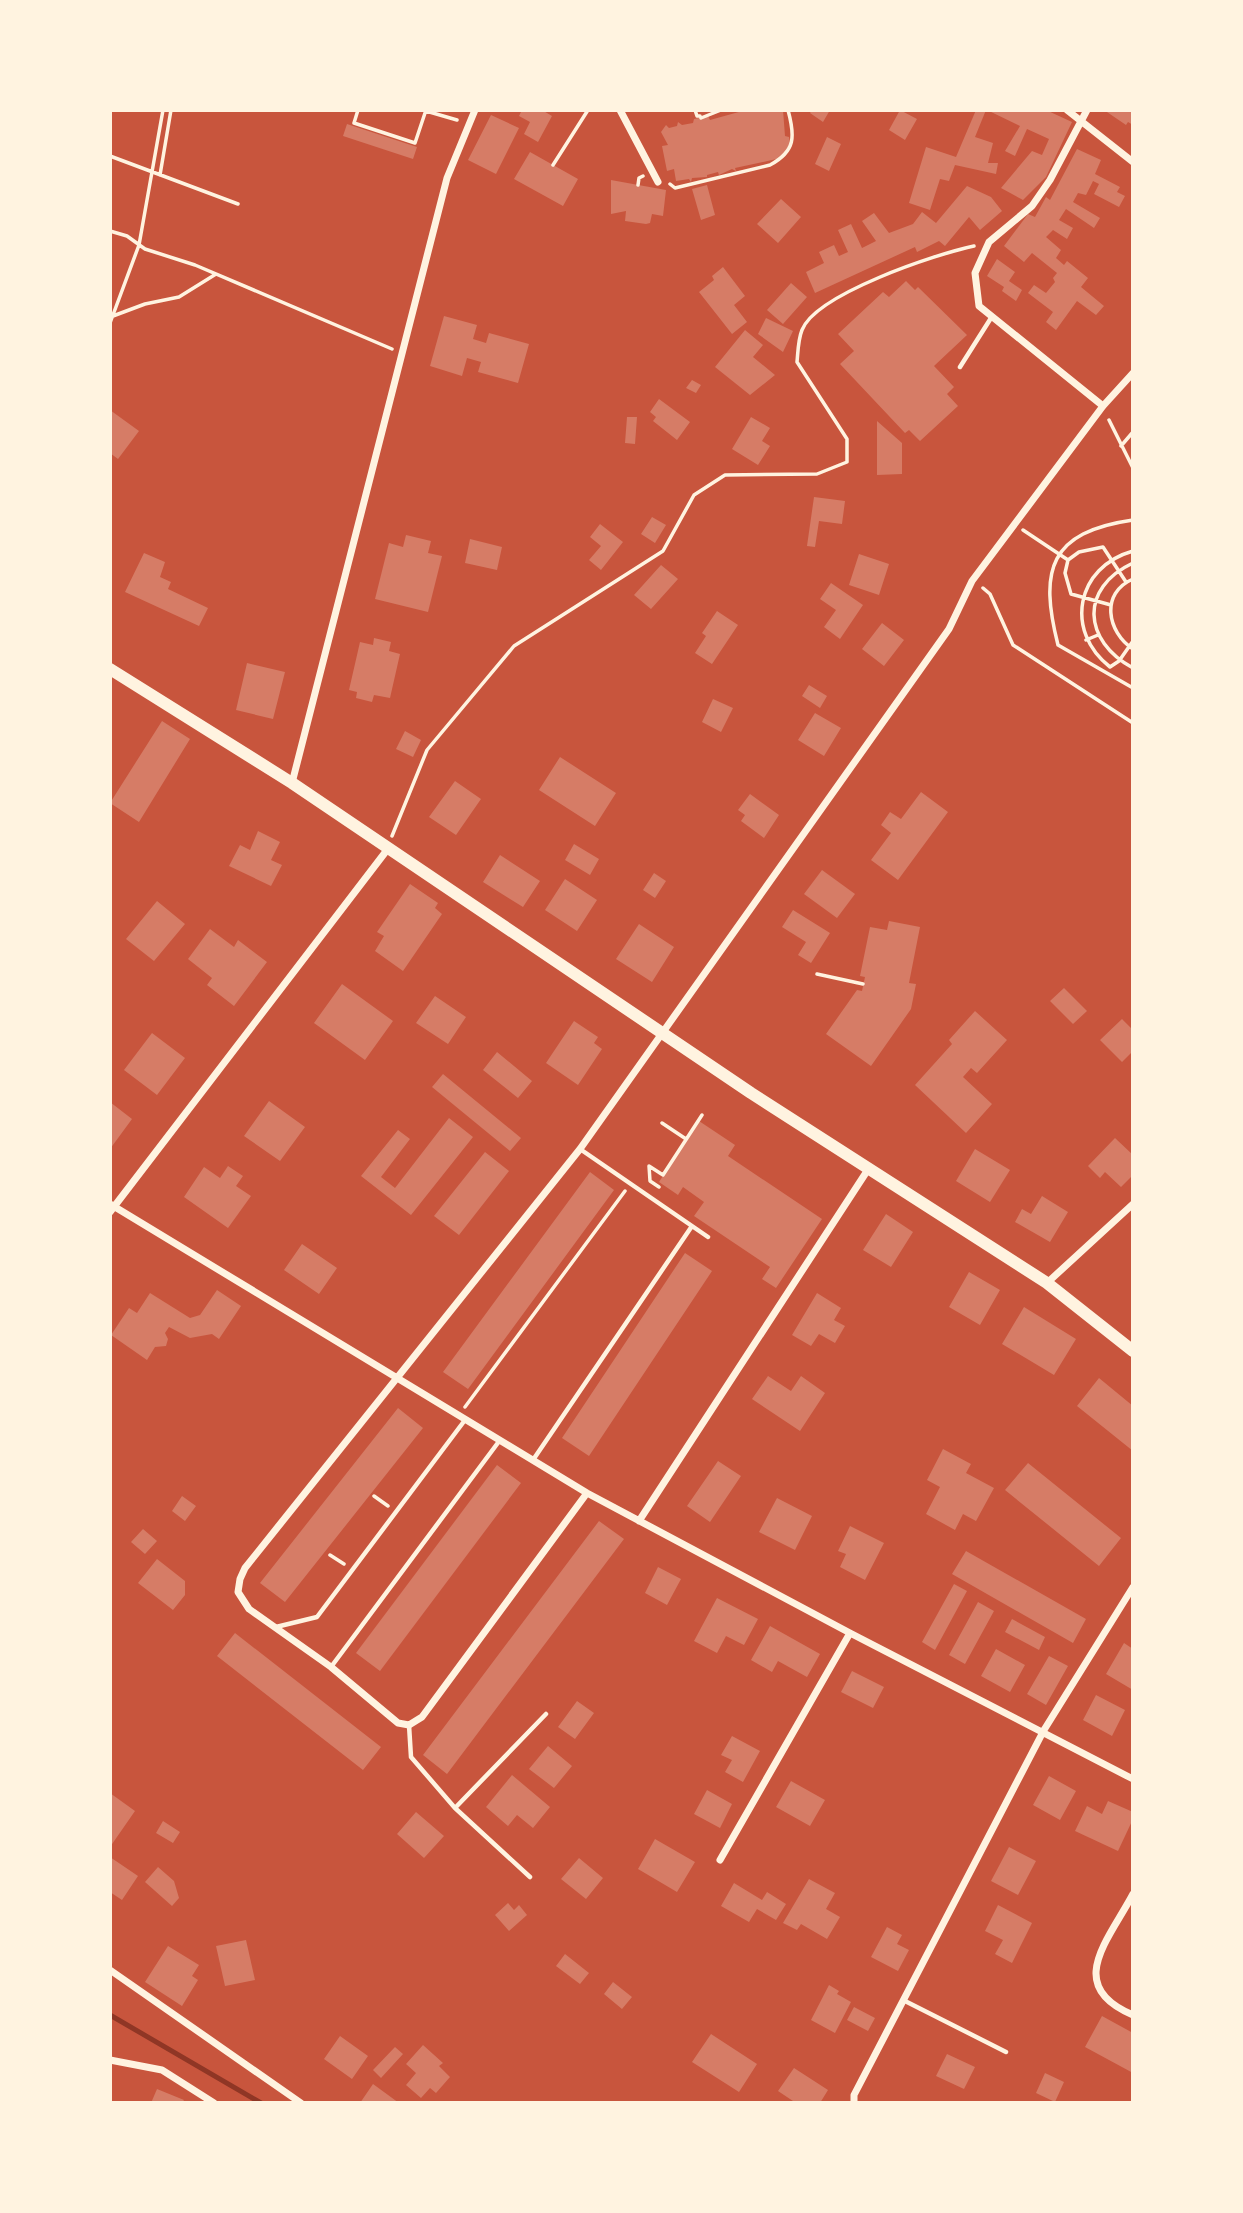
<svg xmlns="http://www.w3.org/2000/svg" width="1243" height="2213" font-family="Cabin,sans-serif">
	<style>
		.lines { fill: none; stroke-linecap: round; stroke-linejoin: round }
		.stream { stroke: #8f3625; stroke-width: 5 }
		.building { fill: #d67c66 }
		.path { stroke: #fff3e0; stroke-width: 3.5 }
		.service { stroke: #fff3e0; stroke-width: 4.5 }
		.minor { stroke: #fff3e0; stroke-width: 7 }
		.tertiary { stroke: #fff3e0; stroke-width: 12 }
	</style>
	<rect width="100%" height="100%" fill="#c8553d"/>
	<g class="lines">
		<!-- stream -->
		<path class="stream" d="M110,2015L261,2103"/>
	</g>
	<!-- building -->
	<path class="building" d="M522,110H542L552,116L538,142L524,134L530,122L519,116Z
		M746,110H783L785,136L789,137L790,143L785,153L781,158L735,168L736,171L732,169L719,175L718,172L707,175V177L692,178L691,182L689,179L676,181L674,169L667,171L662,146L668,145L661,132L666,125L669,128L677,126L678,122L682,125L693,123L694,119L708,116L710,120Z
		M812,110H830L823,122L810,113Z
		M900,110L917,119L905,140L889,130Z
		M976,110H986L975,137L993,143L988,163H998L996,174L955,165L949,181L940,179L930,210L909,203L926,147L956,157Z
		M987,110H1046L1072,122L1046,177L1023,200L1001,188L1032,151L1042,155L1049,139L1027,129L1015,156L1005,151L1020,126Z
		M1104,110H1133V125L1128,122L1126,125Z
		M491,115L519,128L496,174L468,160Z
		M347,124L417,147L413,159L343,136Z
		M827,137L841,144L829,171L815,164Z
		M1077,149L1101,160L1095,174L1120,187L1117,192L1125,196L1119,207L1094,194L1099,184L1093,181L1086,195L1078,193L1073,202L1100,218L1094,228L1066,209L1059,220L1073,228L1067,239L1053,230L1046,237L1061,250L1056,258L1064,265L1067,261L1088,278L1081,287L1104,306L1096,315L1077,301L1056,330L1046,322L1053,312L1028,293L1034,285L1046,293L1055,282L1053,278L1057,273L1032,253L1024,262L1004,246L1028,214L1035,217L1046,197L1050,200Z
		M530,152L578,179L563,206L514,179Z
		M611,180L666,190L663,216L652,214L650,223L646,224L625,221L626,211L611,214Z
		M707,185L715,215L701,220L692,189Z
		M967,186L991,197L1002,211L980,230L969,217L945,246L939,241L917,252L915,247L815,293L806,272L824,263L819,252L834,245L839,256L848,252L838,230L851,224L862,248L876,241L862,221L874,213L889,233L913,224L922,212L936,223Z
		M781,199L801,217L778,243L757,224Z
		M997,259L1015,272L1009,281L1022,290L1016,301L1002,291L1004,287L987,276Z
		M723,267L745,296L734,305L747,322L732,334L699,292L714,280L712,276Z
		M906,281L915,290L918,287L967,335L934,366L954,387L947,394L958,406L920,441L909,430L905,433L840,364L854,351L838,334L883,292L889,297Z
		M791,283L807,297L783,324L767,310Z
		M444,316L477,325L473,339L486,343L489,333L529,344L518,383L478,372L481,362L467,358L462,376L430,366Z
		M766,318L793,331L783,352L758,334Z
		M745,330L763,345L753,357L775,375L750,395L715,367Z
		M692,380L701,385L696,393L686,388Z
		M659,399L690,422L677,440L653,421L656,417L650,412Z
		M110,410L139,431L118,459L110,453Z
		M627,417H637L635,444L625,443Z
		M751,417L770,428L762,441L770,446L758,465L732,449Z
		M877,421L902,443V474L877,475Z
		M814,497L845,501L842,524L819,521L815,547L807,546Z
		M652,517L666,525L655,543L641,534Z
		M600,524L623,542L601,570L589,560L601,546L590,537Z
		M406,535L431,541L428,553L442,556L428,612L375,599L389,543L403,547Z
		M470,539L502,547L497,570L465,563Z
		M144,553L165,562L160,577L171,582L168,589L208,608L199,626L125,592Z
		M859,554L889,564L879,595L849,585Z
		M661,565L678,579L651,609L634,595Z
		M831,583L863,605L840,639L824,627L836,610L820,599Z
		M717,611L738,625L712,664L695,653L706,636L702,633Z
		M882,623L904,640L884,666L862,649Z
		M374,638L391,642L389,651L400,654L390,698L374,695L372,702L356,698L357,692L349,690L360,642L373,645Z
		M247,663L285,672L273,719L236,710Z
		M809,685L827,696L820,708L802,696Z
		M713,699L733,708L721,732L702,722Z
		M815,713L841,728L824,756L798,740Z
		M162,721L190,739L139,822L110,803Z
		M405,731L421,740L413,757L396,749Z
		M560,757L616,793L595,826L539,790Z
		M455,781L481,799L456,835L429,817Z
		M921,792L948,812L898,880L871,860L891,833L881,825L890,812L901,819Z
		M750,794L779,815L764,838L741,821L745,815L738,810Z
		M258,831L280,842L271,860L282,865L271,886L229,866L240,845L250,850Z
		M574,844L599,859L590,875L565,860Z
		M500,855L540,881L523,907L483,882Z
		M822,870L855,894L837,918L804,894Z
		M654,873L666,881L655,898L643,890Z
		M565,879L597,900L577,931L545,910Z
		M410,884L438,903L435,908L442,914L403,971L375,951L384,936L377,932Z
		M157,901L185,924L154,961L126,939Z
		M793,910L830,933L811,963L798,955L806,942L782,927Z
		M889,921L920,927L909,983L916,984L911,1009L871,1066L826,1034L857,990L862,991L865,977L860,976L870,927L887,930Z
		M639,924L674,947L652,982L616,959Z
		M210,929L234,947L238,940L267,962L234,1006L207,985L212,978L188,959Z
		M342,984L393,1021L365,1060L314,1023Z
		M1064,988L1087,1011L1073,1024L1050,1001Z
		M435,996L466,1017L448,1044L416,1023Z
		M975,1011L1007,1040L977,1073L971,1068L963,1077L992,1104L966,1133L915,1085L952,1044L949,1040Z
		M1122,1019L1133,1030V1051L1122,1062L1100,1040Z
		M574,1021L598,1037L594,1043L602,1049L578,1085L546,1063Z
		M152,1033L185,1058L157,1095L124,1070Z
		M497,1052L532,1081L518,1098L483,1070Z
		M443,1074L521,1138L510,1151L432,1087Z
		M269,1101L305,1127L280,1161L244,1136Z
		M110,1102L132,1119L110,1149Z
		M449,1118L473,1137L411,1215L361,1176L398,1130L410,1139L381,1177L395,1188Z
		M699,1121L735,1145L728,1156L822,1219L776,1288L762,1279L770,1267L694,1216L704,1202L683,1187L678,1195L659,1182Z
		M1115,1138L1133,1155V1175L1121,1187L1105,1172L1100,1178L1088,1166Z
		M975,1149L1010,1170L990,1202L956,1181Z
		M485,1152L509,1171L459,1235L434,1216Z
		M228,1166L243,1176L236,1186L251,1196L228,1228L184,1197L204,1167L220,1178Z
		M590,1172L614,1190L468,1389L443,1372Z
		M1042,1196L1068,1212L1050,1242L1015,1222L1022,1209L1031,1214Z
		M886,1214L913,1232L891,1267L863,1250Z
		M302,1244L337,1268L319,1294L284,1270Z
		M685,1253L712,1271L589,1456L562,1438Z
		M969,1272L1000,1290L980,1325L949,1307Z
		M217,1290L241,1306L219,1339L212,1334L190,1338L169,1327L165,1333L168,1339L166,1346L155,1347L147,1360L111,1335L129,1308L137,1313L150,1293L190,1318L200,1315Z
		M817,1293L841,1308L834,1320L845,1326L835,1343L819,1334L811,1346L792,1335Z
		M1024,1307L1076,1339L1054,1375L1002,1344Z
		M768,1376L791,1391L801,1376L825,1393L800,1431L752,1399Z
		M1099,1378L1133,1406V1451L1077,1406Z
		M398,1408L423,1428L285,1602L260,1583Z
		M943,1449L971,1464L966,1473L994,1488L976,1521L963,1514L955,1530L926,1514L940,1487L927,1480Z
		M718,1461L741,1476L710,1522L687,1506Z
		M1028,1463L1121,1538L1099,1566L1005,1490Z
		M497,1465L521,1483L380,1671L356,1653Z
		M182,1496L196,1506L185,1521L172,1511Z
		M777,1498L812,1516L795,1550L759,1532Z
		M599,1521L624,1539L447,1774L423,1755Z
		M850,1526L884,1543L865,1580L840,1567L846,1554L838,1551Z
		M143,1529L157,1541L145,1554L131,1542Z
		M966,1551L1086,1619L1073,1643L952,1574Z
		M157,1559L185,1581V1595L173,1610L138,1583Z
		M658,1567L681,1579L667,1605L645,1593Z
		M954,1584L967,1591L935,1650L922,1642Z
		M717,1598L758,1619L744,1645L726,1636L717,1653L694,1641Z
		M978,1602L994,1611L965,1664L949,1655Z
		M1012,1619L1045,1637L1039,1650L1005,1632Z
		M770,1626L820,1654L807,1677L778,1661L772,1672L751,1660Z
		M235,1633L381,1747L363,1770L217,1656Z
		M1124,1643L1133,1649V1690L1106,1674Z
		M996,1649L1025,1665L1010,1692L981,1676Z
		M1049,1656L1068,1666L1046,1705L1027,1694Z
		M852,1671L884,1687L873,1708L841,1692Z
		M1096,1695L1125,1710L1112,1736L1083,1720Z
		M577,1701L594,1713L575,1739L558,1727Z
		M732,1736L760,1751L743,1782L725,1772L732,1760L721,1755Z
		M548,1746L572,1766L554,1788L529,1769Z
		M512,1775L550,1807L533,1828L517,1815L508,1826L486,1807Z
		M1049,1776L1076,1791L1060,1820L1033,1805Z
		M791,1781L825,1800L810,1826L776,1807Z
		M707,1790L732,1804L720,1828L694,1814Z
		M110,1793L135,1811L110,1847Z
		M1108,1801L1133,1812V1819L1118,1851L1075,1831L1087,1806L1102,1814Z
		M416,1812L444,1836L424,1858L397,1834Z
		M163,1821L180,1832L173,1843L156,1833Z
		M655,1839L695,1862L677,1892L638,1869Z
		M1009,1847L1036,1861L1018,1895L991,1881Z
		M110,1857L138,1876L122,1900L110,1892Z
		M579,1858L603,1878L586,1899L561,1879Z
		M158,1867L174,1881L179,1898L172,1906L145,1882Z
		M809,1879L835,1893L826,1909L840,1917L827,1939L801,1924L797,1930L783,1923Z
		M734,1883L762,1900L767,1892L786,1904L776,1920L757,1909L749,1922L721,1906Z
		M508,1903L514,1910L519,1905L527,1915L509,1931L495,1915Z
		M998,1905L1032,1923L1012,1963L995,1954L1003,1940L985,1931Z
		M887,1927L902,1935L897,1944L909,1950L898,1971L871,1957Z
		M246,1940L255,1980L225,1986L216,1946Z
		M168,1946L199,1965L192,1976L198,1980L182,2006L145,1982Z
		M565,1954L589,1973L580,1984L556,1966Z
		M613,1982L632,1997L622,2009L604,1994Z
		M829,1985L839,1991L837,1994L851,2002L835,2033L811,2020Z
		M854,2007L875,2018L868,2031L847,2020Z
		M1102,2016L1133,2033V2073L1085,2047Z
		M711,2034L757,2064L739,2092L692,2062Z
		M340,2036L368,2056L352,2079L324,2059Z
		M423,2045L443,2063L439,2066L450,2077L436,2093L430,2088L421,2098L406,2085L416,2073L406,2064Z
		M395,2047L403,2054L381,2078L373,2070Z
		M947,2054L975,2067L964,2089L936,2076Z
		M794,2068L828,2090L820,2103H796L778,2091Z
		M1045,2073L1064,2082L1055,2102L1036,2093Z
		M373,2084L399,2103H360Z
		M157,2089L184,2100L182,2103H151Z"/>
	<g class="lines">
		<!-- path -->
		<path class="path" d="M358,110L354,123L415,143L426,110
			M695,110L697,116H700
			M426,111L457,120
			M701,118L721,110
			M110,156L238,204
			M553,165L588,110
			M160,175L171,110
			M670,184L675,188L770,165C796,151 795,136 788,110
			M638,185L639,178L643,176
			M110,231L127,236L145,249L195,265L392,349
			M113,316L145,304L179,297L216,274
			M110,323L139,245L163,110
			M1109,420L1133,468
			M1121,446L1133,432
			M1133,520C1049,532 1039,570 1058,645L1133,688
			M1023,530L1068,560
			M1133,551C1076,567 1064,631 1110,667L1119,661L1133,641
			M1133,563C1079,588 1083,641 1133,668
			M1133,579C1100,593 1107,632 1133,649
			M983,588L990,594L1013,645L1133,723
			M1111,605L1071,594L1065,573L1068,560L1079,552L1103,547L1126,582
			M1086,640L1098,635
			M392,836L427,750L514,646L663,551L694,495L725,475L817,474L847,462V439L797,362C798,352 798,340 802,330C816,294 936,254 974,246
			M817,974L863,984
			M662,1123L686,1139
			M659,1187L650,1181L649,1166L663,1175L702,1115
			M465,1407L625,1191
			M374,1496L388,1506
			M330,1555L344,1564"/>
		<!-- service -->
		<path class="service" d="M960,367L991,318
			M580,1149L708,1237
			M533,1460L692,1226
			M276,1627L317,1617L465,1420
			M331,1667L500,1440
			M409,1725L411,1757L455,1808L530,1877
			M455,1808L546,1714
			M905,2001L1006,2052"/>
		<!-- minor -->
		<path class="minor" d="M620,110L658,182
			M1067,110L1133,162
			M1087,110L1050,180L1032,206L989,242L975,273L979,306L1103,406
			M292,783L447,178L475,110
			M110,1204L587,1493L850,1633L1133,1779
			M110,1212L387,850
			M1047,1283L1133,1204
			M587,1493L422,1717L409,1725L398,1723L331,1667L249,1609L238,1592L240,1579L245,1568L580,1149L949,629L972,581L1103,406L1133,373
			M639,1521L869,1168
			M720,1860L850,1633
			M1133,1894C1108,1941 1064,1986 1133,2015
			M110,1970L301,2103
			M110,2060L162,2070L214,2103
			M854,2103V2095L1044,1730L1133,1587"/>
		<!-- tertiary -->
		<path class="tertiary" d="M110,669L292,783L751,1093L1047,1283L1133,1351"/>
	</g>
	<!-- border -->
	<rect width="1243" height="2213" fill="none" stroke="#fff3e0" stroke-width="224"/>
</svg>
